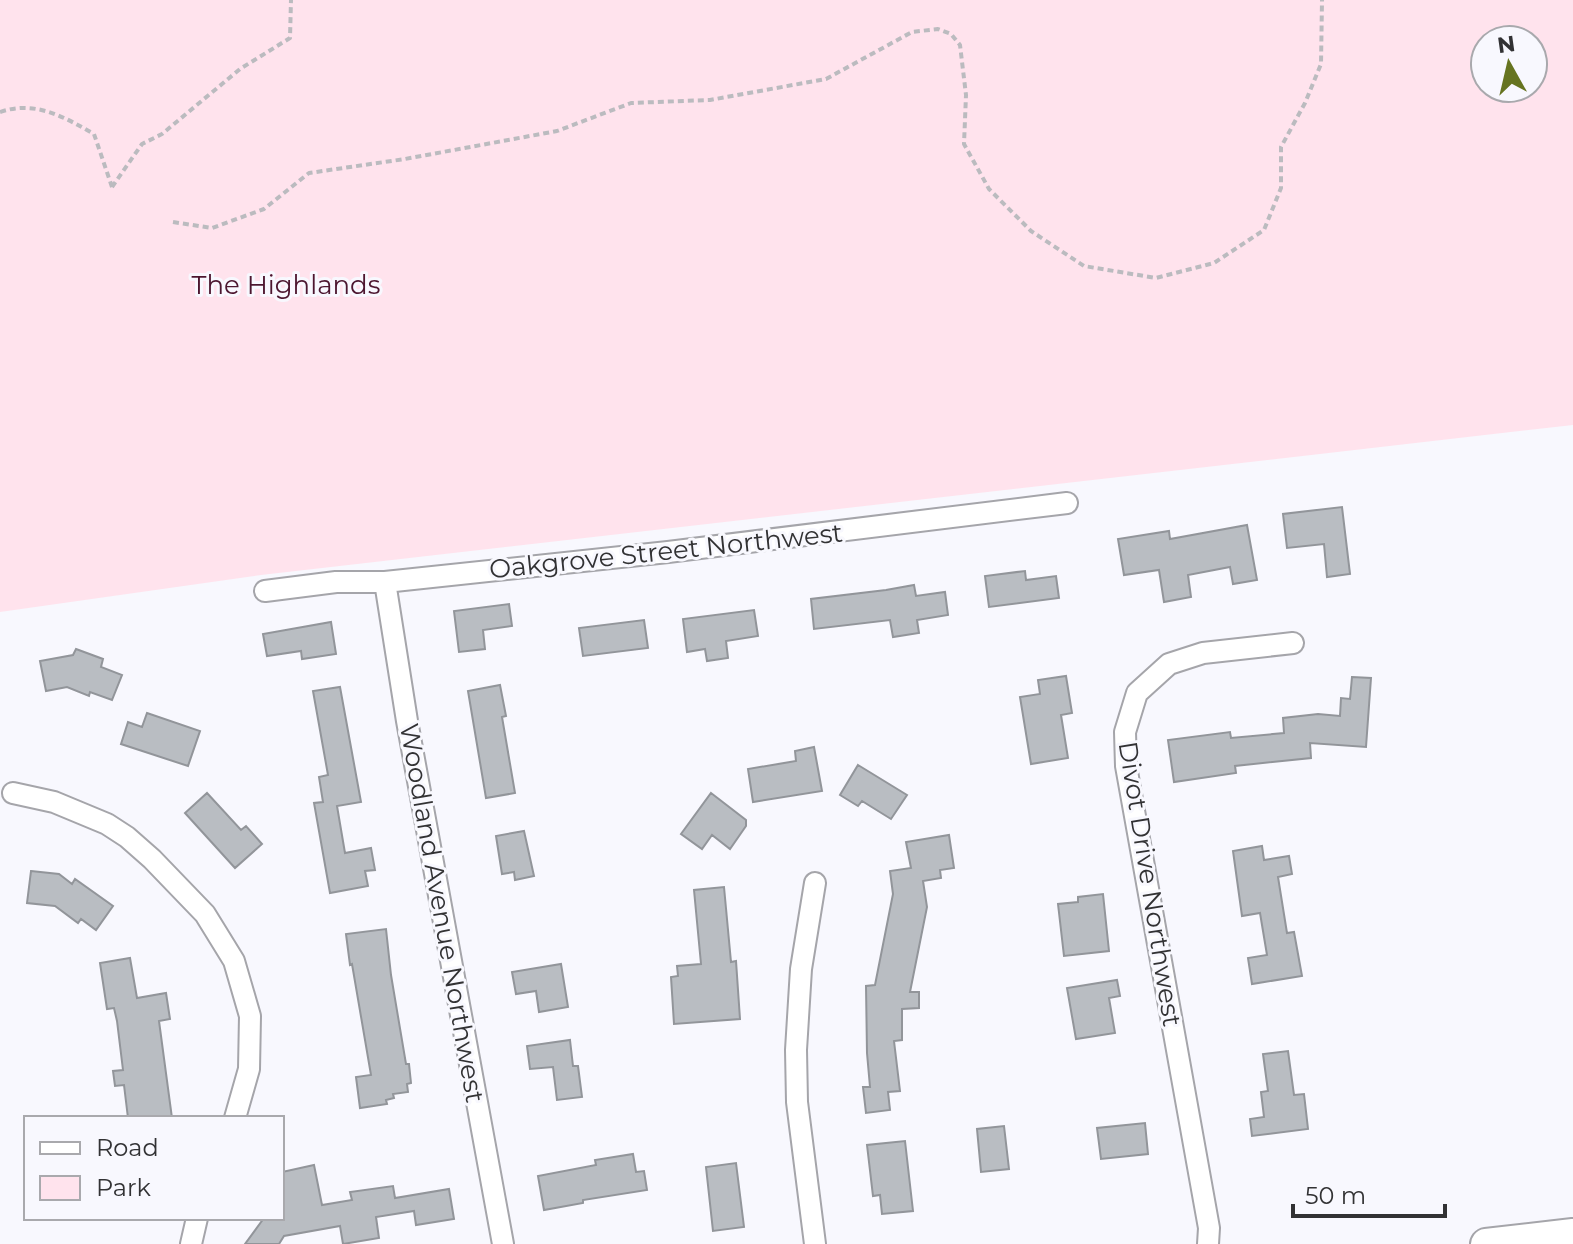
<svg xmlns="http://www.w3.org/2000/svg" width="1573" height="1244" font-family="Montserrat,sans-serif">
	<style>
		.green { fill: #ffe3ed; fill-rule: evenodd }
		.building { fill: #b9bdc2; stroke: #92959a; stroke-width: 2 }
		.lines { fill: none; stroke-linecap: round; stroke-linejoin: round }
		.street-casing { stroke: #a5a5aa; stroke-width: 24 }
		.secondary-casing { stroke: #a5a5aa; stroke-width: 34 }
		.path { stroke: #bbbbbf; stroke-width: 4; stroke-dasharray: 6 4; stroke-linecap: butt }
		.street { stroke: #fff; stroke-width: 20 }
		.secondary { stroke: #fff; stroke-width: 30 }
		.labels { text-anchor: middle; stroke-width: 6; stroke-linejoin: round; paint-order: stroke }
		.park-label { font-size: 26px; fill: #4c162f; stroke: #f8f8fe }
		.street-label { font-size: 26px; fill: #323234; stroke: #f8f8fe }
	</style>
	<rect width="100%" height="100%" fill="#f8f8fe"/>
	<!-- green -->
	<path class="green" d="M0,0H1573V425L261,575L0,612ZM1485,40H1533V88H1485Z"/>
	<!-- building -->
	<path class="building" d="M1342,507L1350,574L1327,577L1324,544L1287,548L1283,514Z
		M1247,525L1257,580L1233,584L1230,567L1188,575L1191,597L1164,602L1159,570L1124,575L1118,539L1169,531L1170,539Z
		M1025,571L1026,580L1056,576L1059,598L989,607L985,576Z
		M914,585L916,596L945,592L948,615L917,620L919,633L893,637L890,620L814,629L811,599L886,590Z
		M509,604L512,626L483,630L485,649L459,652L454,611Z
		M754,610L758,636L726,641L728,658L707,661L705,649L687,652L683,619Z
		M644,620L648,648L583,656L579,628Z
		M331,622L336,654L302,659L301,651L267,656L263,634Z
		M76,649L103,659L101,667L122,675L112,700L90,692L89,696L67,687L46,691L40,661L73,655Z
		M1066,676L1072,713L1061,715L1068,758L1031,764L1020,697L1040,694L1038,680Z
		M1352,677L1371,678L1366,747L1310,743L1311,758L1235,766L1236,773L1174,782L1168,740L1230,732L1231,738L1284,733L1283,718L1318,714L1340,716L1341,698L1350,699Z
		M500,685L506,716L502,717L515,793L486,798L468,691Z
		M340,687L361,802L337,806L345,853L371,848L375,870L365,871L368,886L330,893L314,803L323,802L319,777L328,775L313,691Z
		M147,713L200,731L188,766L121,744L128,722L142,727Z
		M814,747L822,791L753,802L748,769L796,761L795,751Z
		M858,765L907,795L891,819L862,801L858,806L840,795Z
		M207,793L241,830L246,826L262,844L235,868L185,813Z
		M711,793L746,820V826L730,849L712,835L702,849L681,834Z
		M524,831L534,876L515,880L514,872L502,874L496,836Z
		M949,835L954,868L940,870L941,878L923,881L927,907L910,992H919V1008L902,1009V1040L894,1041L900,1091L888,1092L890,1110L866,1113L863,1087H870L867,1053L866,986L875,985L893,894L890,871L911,868L906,842Z
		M1262,846L1264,860L1289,856L1292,874L1278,877L1287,933L1294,932L1302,976L1252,984L1248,958L1267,955L1260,913L1242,916L1233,851Z
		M31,871L59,874L72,884L75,879L113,906L96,930L81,919L78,923L55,906L27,903Z
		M724,887L731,962L736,961L740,1019L674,1024L671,977L678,976L677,966L701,964L694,890Z
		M1103,894L1109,951L1064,956L1058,904L1078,902V897Z
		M386,929L391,975L406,1064H409L411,1083L407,1084L408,1092L393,1094L394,1098L386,1100L387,1104L360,1108L356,1077L371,1075L352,964L350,965L346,934Z
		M130,958L137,998L166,993L170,1019L159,1021L172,1118H128L124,1085L115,1086L113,1071L123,1070L117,1021L114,1008L107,1009L100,963Z
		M561,964L568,1007L539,1012L536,991L516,994L512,972Z
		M1117,980L1120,996L1109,998L1115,1033L1076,1039L1067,988Z
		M570,1040L573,1066H578L582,1097L557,1100L553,1067L530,1069L527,1046Z
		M1288,1051L1294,1095L1304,1094L1308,1129L1252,1136L1250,1119L1264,1117L1261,1092L1268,1091L1263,1054Z
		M1145,1123L1148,1154L1101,1159L1097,1128Z
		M1004,1126L1009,1169L981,1172L977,1129Z
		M905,1141L913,1211L882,1214L880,1195L873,1196L867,1145Z
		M633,1154L636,1172L644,1171L647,1190L583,1200V1203L544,1210L538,1176L596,1165L595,1160Z
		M736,1163L744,1227L713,1231L706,1167Z
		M314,1165L322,1205L352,1200L350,1192L393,1186L395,1198L449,1189L454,1219L416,1225L414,1211L376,1217L379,1238L343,1244L340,1226L284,1236L279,1244H245L264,1218H282V1172Z"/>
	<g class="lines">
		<!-- street casing -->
		<g class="street-casing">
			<path id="street" d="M385,582L407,721L503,1244
				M265,591L336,582H385L668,552L1067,503
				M13,793L54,802L107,824L127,837L152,859L205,914L234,961L250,1016L249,1069L235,1118
				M191,1244L197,1218
				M815,1244L797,1102L796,1050L801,969L815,883
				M1208,1244L1209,1228L1126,766L1125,732L1137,693L1169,664L1203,653L1293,643"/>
		</g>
		<!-- secondary casing -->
		<g class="secondary-casing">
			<path id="secondary" d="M1486,1244L1573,1234"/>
		</g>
		<!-- path -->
		<path class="path" d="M0,112C36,100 64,117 94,134L112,187
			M112,187L142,144L162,134L240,69L290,38L291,0
			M173,222L212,228L264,209L309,173L405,159L557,131L631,103L710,100L826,79L912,32L938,29L951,34L960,45L966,95L964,144L989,189L1031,231L1084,266L1156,278L1214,263L1264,230L1281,188V147L1305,103L1321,64L1322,0"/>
		<!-- street -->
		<use href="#street" class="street"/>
		<!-- secondary -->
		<use href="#secondary" class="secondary"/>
	</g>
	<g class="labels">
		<!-- park labels -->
		<g class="park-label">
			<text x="286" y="294">The Highlands</text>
		</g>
		<!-- street labels -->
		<g class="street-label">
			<text transform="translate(666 551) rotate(-6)" y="9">Oakgrove Street Northwest</text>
			<text transform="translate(1150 884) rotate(81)" y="9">Divot Drive Northwest</text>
			<text transform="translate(442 913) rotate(80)" y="9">Woodland Avenue Northwest</text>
		</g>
	</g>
	<!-- legend -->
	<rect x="24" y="1116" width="260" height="104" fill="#f8f8fe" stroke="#a9a9ad" stroke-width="2"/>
	<rect x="40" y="1142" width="40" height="12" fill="#ffffff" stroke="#a9a9ad" stroke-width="2"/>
	<text x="96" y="1156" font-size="24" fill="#323234">Road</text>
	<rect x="40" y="1176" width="40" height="24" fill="#ffe3ed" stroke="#a9a9ad" stroke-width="2"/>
	<text x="96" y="1196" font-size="24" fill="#323234">Park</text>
	<!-- north arrow -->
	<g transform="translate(1509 64) rotate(352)"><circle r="38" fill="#f8f8fe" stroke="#a9a9ad" stroke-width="2"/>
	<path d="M0-6L14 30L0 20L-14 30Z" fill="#667420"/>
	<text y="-12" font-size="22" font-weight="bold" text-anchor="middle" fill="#323234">N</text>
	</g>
	<!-- scale -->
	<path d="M1293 1204v12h152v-12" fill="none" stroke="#323234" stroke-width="4"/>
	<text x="1305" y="1204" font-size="24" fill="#323234" stroke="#f8f8fe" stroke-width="6" paint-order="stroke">50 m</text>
</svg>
